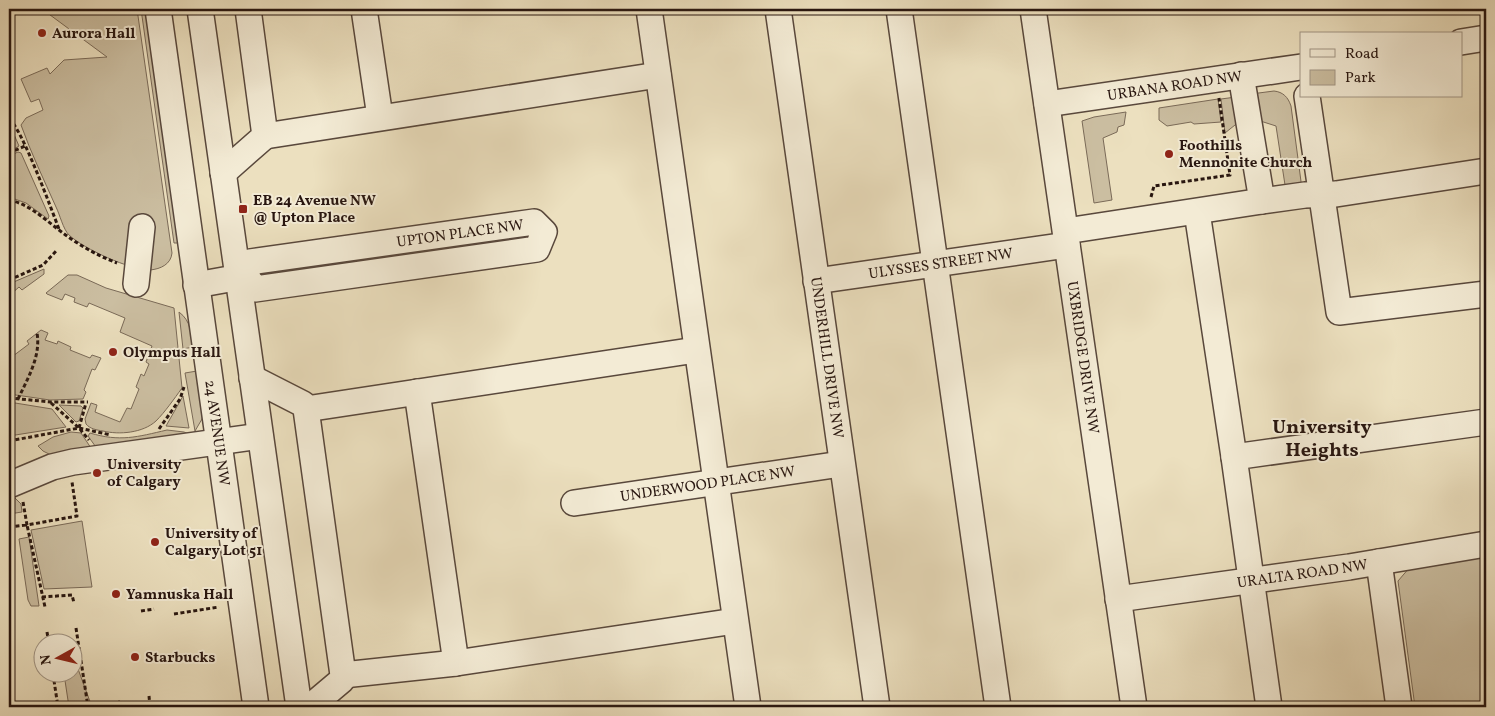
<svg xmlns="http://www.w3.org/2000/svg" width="1495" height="716" font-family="Vollkorn,serif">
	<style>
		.green { fill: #cbbea1; stroke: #7a6a58 }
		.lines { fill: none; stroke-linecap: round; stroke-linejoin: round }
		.minor-casing { stroke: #59483c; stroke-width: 28 }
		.path { stroke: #281610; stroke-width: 3; stroke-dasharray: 4 2.5; stroke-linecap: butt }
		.minor { stroke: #f3ebd5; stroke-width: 25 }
		.poi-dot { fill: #8f2418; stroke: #f3ebd5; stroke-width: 2 }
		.labels { text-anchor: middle; stroke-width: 4; stroke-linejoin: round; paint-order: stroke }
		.poi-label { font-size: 15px; font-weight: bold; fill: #281610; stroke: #f3ebd5; text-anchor: start }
		.street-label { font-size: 15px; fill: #281610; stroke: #f3ebd5 }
		.district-label { font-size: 20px; font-weight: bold; fill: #281610; stroke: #f3ebd5 }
	</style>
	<rect width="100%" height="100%" fill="#ece0bf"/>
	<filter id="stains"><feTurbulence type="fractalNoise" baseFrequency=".004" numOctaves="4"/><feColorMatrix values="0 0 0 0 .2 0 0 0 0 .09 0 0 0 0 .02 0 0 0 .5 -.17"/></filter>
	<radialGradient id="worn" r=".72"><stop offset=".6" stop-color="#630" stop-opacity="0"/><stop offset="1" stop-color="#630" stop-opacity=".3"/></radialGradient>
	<!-- green -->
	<path class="green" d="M42,9H137L172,253C171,264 161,269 150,270C130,270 84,249 69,235C63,229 60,215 56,207C44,180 31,153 21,125L26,118L43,110L39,99L31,102L21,79L47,68L50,74L64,60L107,57Z
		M141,9H145L178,243H174Z
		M1274,91C1283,92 1288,97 1291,106L1302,189L1285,185L1276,126L1254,119L1251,94Z
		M1236,97L1240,121L1225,133L1221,99Z
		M1218,99L1221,122L1194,124L1191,122L1167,126L1159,120V108Z
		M1126,112L1124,125L1118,127L1117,132L1103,138L1112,200L1094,203L1082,121L1094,117Z
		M9,123L19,146L9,152Z
		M18,152L21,153L49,216L48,219L26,203L9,197V156Z
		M44,269V274L22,290L19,287L10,295L12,298L9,300V284Z
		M68,275H77L106,288L174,308L182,388C174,399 165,412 156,421C143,433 119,435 103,431C97,430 90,429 86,424L85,419L91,403L97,405L95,412L120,422L127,408L131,409L139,389L136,387L141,374L144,376L149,364L146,362L152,346L120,332L125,318L89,303L87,307L74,302L75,298L65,294L62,300L47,294L46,293Z
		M179,312C191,321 191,333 193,347L183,349Z
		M41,330L48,333L45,340L57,344L58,341L71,347L70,350L90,358L92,355L101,358L95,370L92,369L84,390L86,392L83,399L50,400L9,394V359L29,344L27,341Z
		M197,371L203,413L202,419L195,431L185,373Z
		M183,396L189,428L166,426Z
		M9,402L52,409L66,427L9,436Z
		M59,405L81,406L83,408L79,421L76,422Z
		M167,430L184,432L189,434L98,450L88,436L90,433C120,442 137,437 167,430Z
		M71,432L81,433L93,451L51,455L43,451L38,446L53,437Z
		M15,498L21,504L22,512L9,514V504Z
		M82,521L92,587L44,589L31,530Z
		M29,537L39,606H31L28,600L19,539Z
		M1486,557V707H1415L1398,581L1410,567Z
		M73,658H74L92,707H69L64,674H72Z"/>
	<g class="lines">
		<!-- minor casing -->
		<g class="minor-casing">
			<g id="minor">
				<path id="s1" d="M158,9L256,707"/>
				<path d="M200,9L299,707"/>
				<path d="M364,9L380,117"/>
				<path d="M649,9L748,707"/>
				<path id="s2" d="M778,9L877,707"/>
				<path d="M899,9L998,707"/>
				<path id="s3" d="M1033,9L1134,707"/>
				<path d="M1461,42L1486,38"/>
				<path d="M1241,75L1262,201"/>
				<path d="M1307,96L1339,312L1486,294"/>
				<path id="s4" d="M1047,104L1301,67"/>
				<path d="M265,136L658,75"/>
				<path d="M223,173L265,136L248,9"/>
				<path d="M1197,212L1234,457"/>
				<path d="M534,222L544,232L537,249L255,289L246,276L250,262Z"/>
				<path d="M1066,231L1262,201L1305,195L1336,194L1486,171"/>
				<path id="s5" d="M816,281L1067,245"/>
				<path d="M136,284L142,227"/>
				<path d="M196,285L246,276"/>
				<path d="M252,378L303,404L306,409L343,675L342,680L310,707"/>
				<path d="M417,392L456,663"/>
				<path d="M306,409L696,350"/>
				<path d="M9,485L52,467L73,462L260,436"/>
				<path id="s6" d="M574,503L841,464"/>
				<path d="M1379,562L1399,707"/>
				<path id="s7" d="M1118,599L1349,567L1486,544"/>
				<path d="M343,675L456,663L735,621"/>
				<path d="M1269,707L1234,457L1486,422"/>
			</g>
		</g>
		<!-- path -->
		<path class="path" d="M9,119C21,126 52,211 59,229
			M9,153L25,146
			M1151,197L1154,186L1230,175L1219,98
			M9,200C29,204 43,218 59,230C77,244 96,255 117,263
			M9,280L43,265L57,250
			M9,398L51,402H88
			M18,399C28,378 41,356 37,333
			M51,403L79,428L89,440
			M79,428L86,403
			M159,429L180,399L184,387
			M9,441L79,428L111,435
			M23,502L27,525L77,516L72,482
			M9,527L27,525L45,607
			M42,597L72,595L74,603
			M141,611L154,609
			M174,614L219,607
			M76,628L88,707
			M47,632L49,644
			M53,674L58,707
			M149,696L150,707
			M118,701L121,707"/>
		<!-- minor -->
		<use href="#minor" class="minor"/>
	</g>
	<!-- markers -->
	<g class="poi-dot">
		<circle cx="42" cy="33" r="5"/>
		<circle cx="1169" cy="154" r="5"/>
		<rect x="238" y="204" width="10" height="10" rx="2.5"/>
		<circle cx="113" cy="352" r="5"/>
		<circle cx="97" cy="473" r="5"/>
		<circle cx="155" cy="542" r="5"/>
		<circle cx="116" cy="594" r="5"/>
		<circle cx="135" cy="657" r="5"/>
	</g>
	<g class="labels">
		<!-- poi labels -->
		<g class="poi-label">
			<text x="52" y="38">Aurora Hall</text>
			<text x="1179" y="150">Foothills<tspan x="1179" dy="17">Mennonite Church</tspan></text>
			<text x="253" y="205">EB 24 Avenue NW<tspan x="253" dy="17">@ Upton Place</tspan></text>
			<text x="123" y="357">Olympus Hall</text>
			<text x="107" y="469">University<tspan x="107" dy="17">of Calgary</tspan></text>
			<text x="165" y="538">University of<tspan x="165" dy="17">Calgary Lot 51</tspan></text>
			<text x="126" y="599">Yamnuska Hall</text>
			<text x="145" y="662">Starbucks</text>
		</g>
		<!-- street labels -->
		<g class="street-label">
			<text dy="5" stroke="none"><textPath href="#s4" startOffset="129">URBANA ROAD NW</textPath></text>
			<text transform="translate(460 233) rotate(-8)" y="5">UPTON PLACE NW</text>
			<text dy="5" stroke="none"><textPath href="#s5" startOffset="126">ULYSSES STREET NW</textPath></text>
			<text dy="5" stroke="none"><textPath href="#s2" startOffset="352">UNDERHILL DRIVE NW</textPath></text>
			<text dy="5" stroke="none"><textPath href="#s3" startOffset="352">UXBRIDGE DRIVE NW</textPath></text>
			<text dy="5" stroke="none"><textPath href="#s1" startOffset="428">24 AVENUE NW</textPath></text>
			<text dy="5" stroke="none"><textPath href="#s6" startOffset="135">UNDERWOOD PLACE NW</textPath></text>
			<text dy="5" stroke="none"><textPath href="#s7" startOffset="186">URALTA ROAD NW</textPath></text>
		</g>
		<!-- district labels -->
		<g class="district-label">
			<text x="1322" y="433">University<tspan x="1322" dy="23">Heights</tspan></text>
		</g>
	</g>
	<!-- margin -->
	<rect width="1495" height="716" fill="none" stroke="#ece0bf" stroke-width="30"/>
	<rect x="10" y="10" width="1475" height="696" fill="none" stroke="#281610" stroke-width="2.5"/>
	<rect x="15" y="15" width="1465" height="686" fill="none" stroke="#281610"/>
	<!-- legend -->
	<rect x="1300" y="32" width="162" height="65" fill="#f3ebd5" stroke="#a29686"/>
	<rect x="1310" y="49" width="25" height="8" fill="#f3ebd5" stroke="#a29686"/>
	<text x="1345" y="58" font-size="15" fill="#281610">Road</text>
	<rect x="1310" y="70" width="25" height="15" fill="#cbbea1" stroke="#a29686"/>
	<text x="1345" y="82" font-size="15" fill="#281610">Park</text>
	<!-- north arrow -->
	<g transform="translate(58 658) rotate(262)"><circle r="24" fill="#f3ebd5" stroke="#a29686"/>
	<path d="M0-4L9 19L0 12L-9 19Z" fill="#8f2418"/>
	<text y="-8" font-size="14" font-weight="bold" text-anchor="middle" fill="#281610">N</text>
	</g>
	<rect width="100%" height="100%" filter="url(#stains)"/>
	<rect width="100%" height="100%" fill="url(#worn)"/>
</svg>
